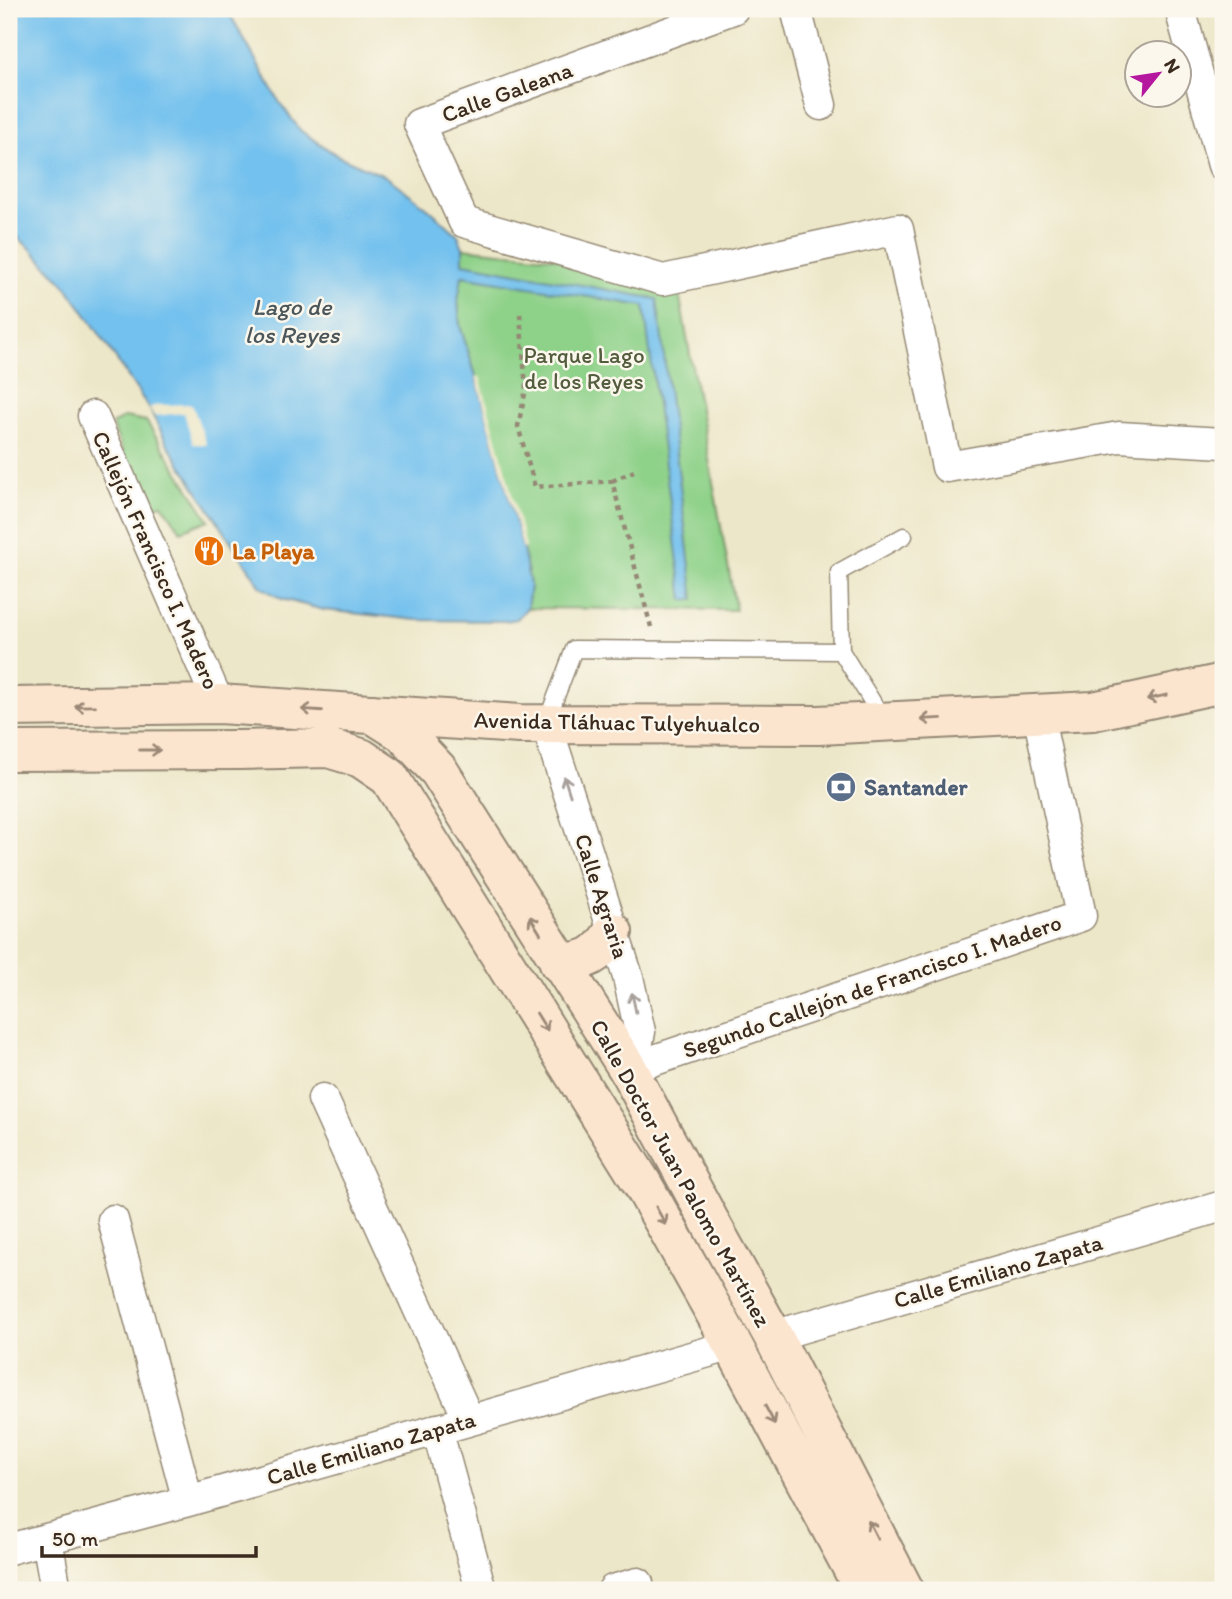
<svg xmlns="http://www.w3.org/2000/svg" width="1232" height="1599" font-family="Itim,sans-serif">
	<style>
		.green { fill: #8ed189; stroke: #647e54; stroke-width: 2 }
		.water { fill: #73c1ee; stroke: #577686; stroke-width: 2 }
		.pier { fill: #ede7c9 }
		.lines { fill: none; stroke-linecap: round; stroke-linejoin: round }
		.lane-casing { stroke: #948874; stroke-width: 19 }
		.street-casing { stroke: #948874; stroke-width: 33 }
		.secondary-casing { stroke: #948874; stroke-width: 42 }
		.path { stroke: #948874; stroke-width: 4.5; stroke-dasharray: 5 5; stroke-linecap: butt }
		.lane { stroke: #fff; stroke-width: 16 }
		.street { stroke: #fff; stroke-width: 30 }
		.secondary { stroke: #fbe5cf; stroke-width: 38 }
		.oneway { stroke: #9b8876 }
		.oneway2 { stroke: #a79f9a }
		.labels { text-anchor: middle; stroke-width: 5; stroke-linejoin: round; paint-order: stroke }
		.street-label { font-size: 23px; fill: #3b2a1e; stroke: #fbf7ec }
		.park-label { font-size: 23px; fill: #545c3e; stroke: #fbf7ec }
		.food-label { font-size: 23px; font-weight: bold; fill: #c56008; stroke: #fbf7ec; text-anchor: start }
		.service-label { font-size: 23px; font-weight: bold; fill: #4e5e75; stroke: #fbf7ec; text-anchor: start }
		.water-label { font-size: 24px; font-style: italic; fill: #4c575c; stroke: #fbf7ec }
	</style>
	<rect width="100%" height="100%" fill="#fbf7ec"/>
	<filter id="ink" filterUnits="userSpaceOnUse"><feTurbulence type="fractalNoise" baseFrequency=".0143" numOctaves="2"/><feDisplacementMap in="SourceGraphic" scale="14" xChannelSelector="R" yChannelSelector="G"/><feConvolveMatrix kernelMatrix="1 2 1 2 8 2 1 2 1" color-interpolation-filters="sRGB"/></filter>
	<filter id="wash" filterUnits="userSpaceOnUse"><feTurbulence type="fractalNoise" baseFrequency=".00686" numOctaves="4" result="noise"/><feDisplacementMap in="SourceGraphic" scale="28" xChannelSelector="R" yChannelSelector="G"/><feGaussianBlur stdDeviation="1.57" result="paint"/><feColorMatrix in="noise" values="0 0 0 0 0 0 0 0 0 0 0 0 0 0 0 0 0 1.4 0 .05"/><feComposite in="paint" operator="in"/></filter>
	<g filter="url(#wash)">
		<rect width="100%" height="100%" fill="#ede7c9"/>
		<!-- green -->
		<path class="green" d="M463,248L675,271L736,610L527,608L530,585L523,549L476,376L460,326L458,301Z
			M125,417L146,421L209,520L181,531L162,504L146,509L112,424Z"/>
		<!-- water -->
		<path class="water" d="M9,9H227L280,103L301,131L338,156L387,177L429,209L458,235L463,248V263L657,299L694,599L683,600L644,306L462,276L458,301L460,326L476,376L523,549L530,585L527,608L517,619L505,621L417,620L324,610L282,599L261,587L197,490L167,443L149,408L88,317L66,286L30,248L9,230Z"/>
		<!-- pier -->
		<path class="pier" d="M476,376L480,377L507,476L526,547L523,549Z
			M192,404L207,445L193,444L184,413L154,416L149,408L157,405Z"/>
	</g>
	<g filter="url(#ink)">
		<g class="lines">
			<!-- lane casing -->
			<g class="lane-casing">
				<path id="lane" d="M841,651L839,572L904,536
					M546,723L574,649L841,651L883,719"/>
			</g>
			<!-- street casing -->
			<g class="street-casing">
				<path id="street" d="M733,9L419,124L464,222L663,280L898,229L947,467L1119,437L1223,443
					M796,9L821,105
					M1180,9L1223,165
					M93,416L219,704
					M546,723L628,977L640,1032L636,1051L628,1069
					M628,1069L1081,916L1038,714
					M323,1099L469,1420
					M113,1220L188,1501
					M773,1336L1223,1206
					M437,1429L481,1590
					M47,1539L56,1590
					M9,1549L188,1501L733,1345
					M613,1590L638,1583"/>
			</g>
			<!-- secondary casing -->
			<g class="secondary-casing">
				<path id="secondary" d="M9,707L219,704L520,724L819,725L1093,711L1223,683
					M373,714L403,733L439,771L628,1069L711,1224L773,1336L904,1590
					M9,751L238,750L328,748L361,758L389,777L643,1185L729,1338L864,1590
					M559,963C587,961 598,957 613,932"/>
			</g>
			<!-- path -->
			<path class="path" d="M520,314L526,389L518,426L535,487L612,481L651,627
				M612,481L634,471"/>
			<!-- lane -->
			<use href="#lane" class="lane"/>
			<!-- street -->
			<use href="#street" class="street"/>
			<!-- secondary -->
			<use href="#secondary" class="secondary"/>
		</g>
		<!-- one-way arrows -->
		<defs><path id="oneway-shaft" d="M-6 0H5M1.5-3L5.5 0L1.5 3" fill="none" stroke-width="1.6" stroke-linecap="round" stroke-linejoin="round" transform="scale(1.75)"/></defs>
		<g class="oneway">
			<use href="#oneway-shaft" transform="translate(1157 697) rotate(168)"/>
			<use href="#oneway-shaft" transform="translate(85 706) rotate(179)"/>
			<use href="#oneway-shaft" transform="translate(312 710) rotate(-176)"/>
			<use href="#oneway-shaft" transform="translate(931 719) rotate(177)"/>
			<use href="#oneway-shaft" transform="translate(150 750)"/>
			<use href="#oneway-shaft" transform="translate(535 925) rotate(-122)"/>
			<use href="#oneway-shaft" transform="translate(542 1022) rotate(58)"/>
			<use href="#oneway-shaft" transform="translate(661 1216) rotate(61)"/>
			<use href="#oneway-shaft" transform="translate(770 1415) rotate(62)"/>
			<use href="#oneway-shaft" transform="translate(873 1530) rotate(-117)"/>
		</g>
		<g class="oneway2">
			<use href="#oneway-shaft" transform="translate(567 786) rotate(-108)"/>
			<use href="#oneway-shaft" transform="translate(634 1003) rotate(-102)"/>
		</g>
	</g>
	<!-- icons -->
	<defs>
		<g id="restaurant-disc" transform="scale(1.575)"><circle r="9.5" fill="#e8710a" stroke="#fbf7ec"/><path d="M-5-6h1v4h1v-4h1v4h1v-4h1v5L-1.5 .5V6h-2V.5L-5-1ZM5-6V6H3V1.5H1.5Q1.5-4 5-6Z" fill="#fff"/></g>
		<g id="bank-disc" transform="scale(1.575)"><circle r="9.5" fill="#5c6f8a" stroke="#fbf7ec"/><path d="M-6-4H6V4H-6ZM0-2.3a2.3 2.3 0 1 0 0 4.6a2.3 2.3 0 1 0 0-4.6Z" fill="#fff"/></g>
	</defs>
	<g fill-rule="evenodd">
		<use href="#restaurant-disc" x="209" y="551"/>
		<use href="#bank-disc" x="841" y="787"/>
	</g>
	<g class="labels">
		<!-- street labels -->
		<g class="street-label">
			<text transform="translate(507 92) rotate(-20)" y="8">Calle Galeana</text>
			<text transform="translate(156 560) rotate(66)" y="8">Callejón Francisco I. Madero</text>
			<text transform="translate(617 722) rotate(1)" y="8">Avenida Tláhuac Tulyehualco</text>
			<text transform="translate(602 896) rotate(72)" y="8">Calle Agraria</text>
			<text transform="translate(872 986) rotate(-19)" y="8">Segundo Callejón de Francisco I. Madero</text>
			<text transform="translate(681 1173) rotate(61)" y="8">Calle Doctor Juan Palomo Martínez</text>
			<text transform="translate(998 1271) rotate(-16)" y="8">Calle Emiliano Zapata</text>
			<text transform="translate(371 1448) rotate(-16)" y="8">Calle Emiliano Zapata</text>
		</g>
		<!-- park labels -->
		<g class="park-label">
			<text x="584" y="363">Parque Lago<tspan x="584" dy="26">de los Reyes</tspan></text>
		</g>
		<!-- food labels -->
		<g class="food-label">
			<text x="232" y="559">La Playa</text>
		</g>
		<!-- service labels -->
		<g class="service-label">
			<text x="864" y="795">Santander</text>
		</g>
		<!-- water labels -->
		<g class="water-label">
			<text x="292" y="315">Lago de<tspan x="292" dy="28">los Reyes</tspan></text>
		</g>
	</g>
	<!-- margin -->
	<rect width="1232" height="1599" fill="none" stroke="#fbf7ec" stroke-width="35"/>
	<!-- north arrow -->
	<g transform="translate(1158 74) rotate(60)"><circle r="33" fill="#fbf7ec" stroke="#aea59a" stroke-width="2"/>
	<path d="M0-5L12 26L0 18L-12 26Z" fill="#b5179e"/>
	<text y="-10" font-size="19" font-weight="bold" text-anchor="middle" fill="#3b2a1e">N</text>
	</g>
	<!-- scale -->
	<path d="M42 1546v10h214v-10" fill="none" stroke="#3b2a1e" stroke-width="3.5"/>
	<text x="52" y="1546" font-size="21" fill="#3b2a1e" stroke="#fbf7ec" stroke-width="5" paint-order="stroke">50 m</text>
</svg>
